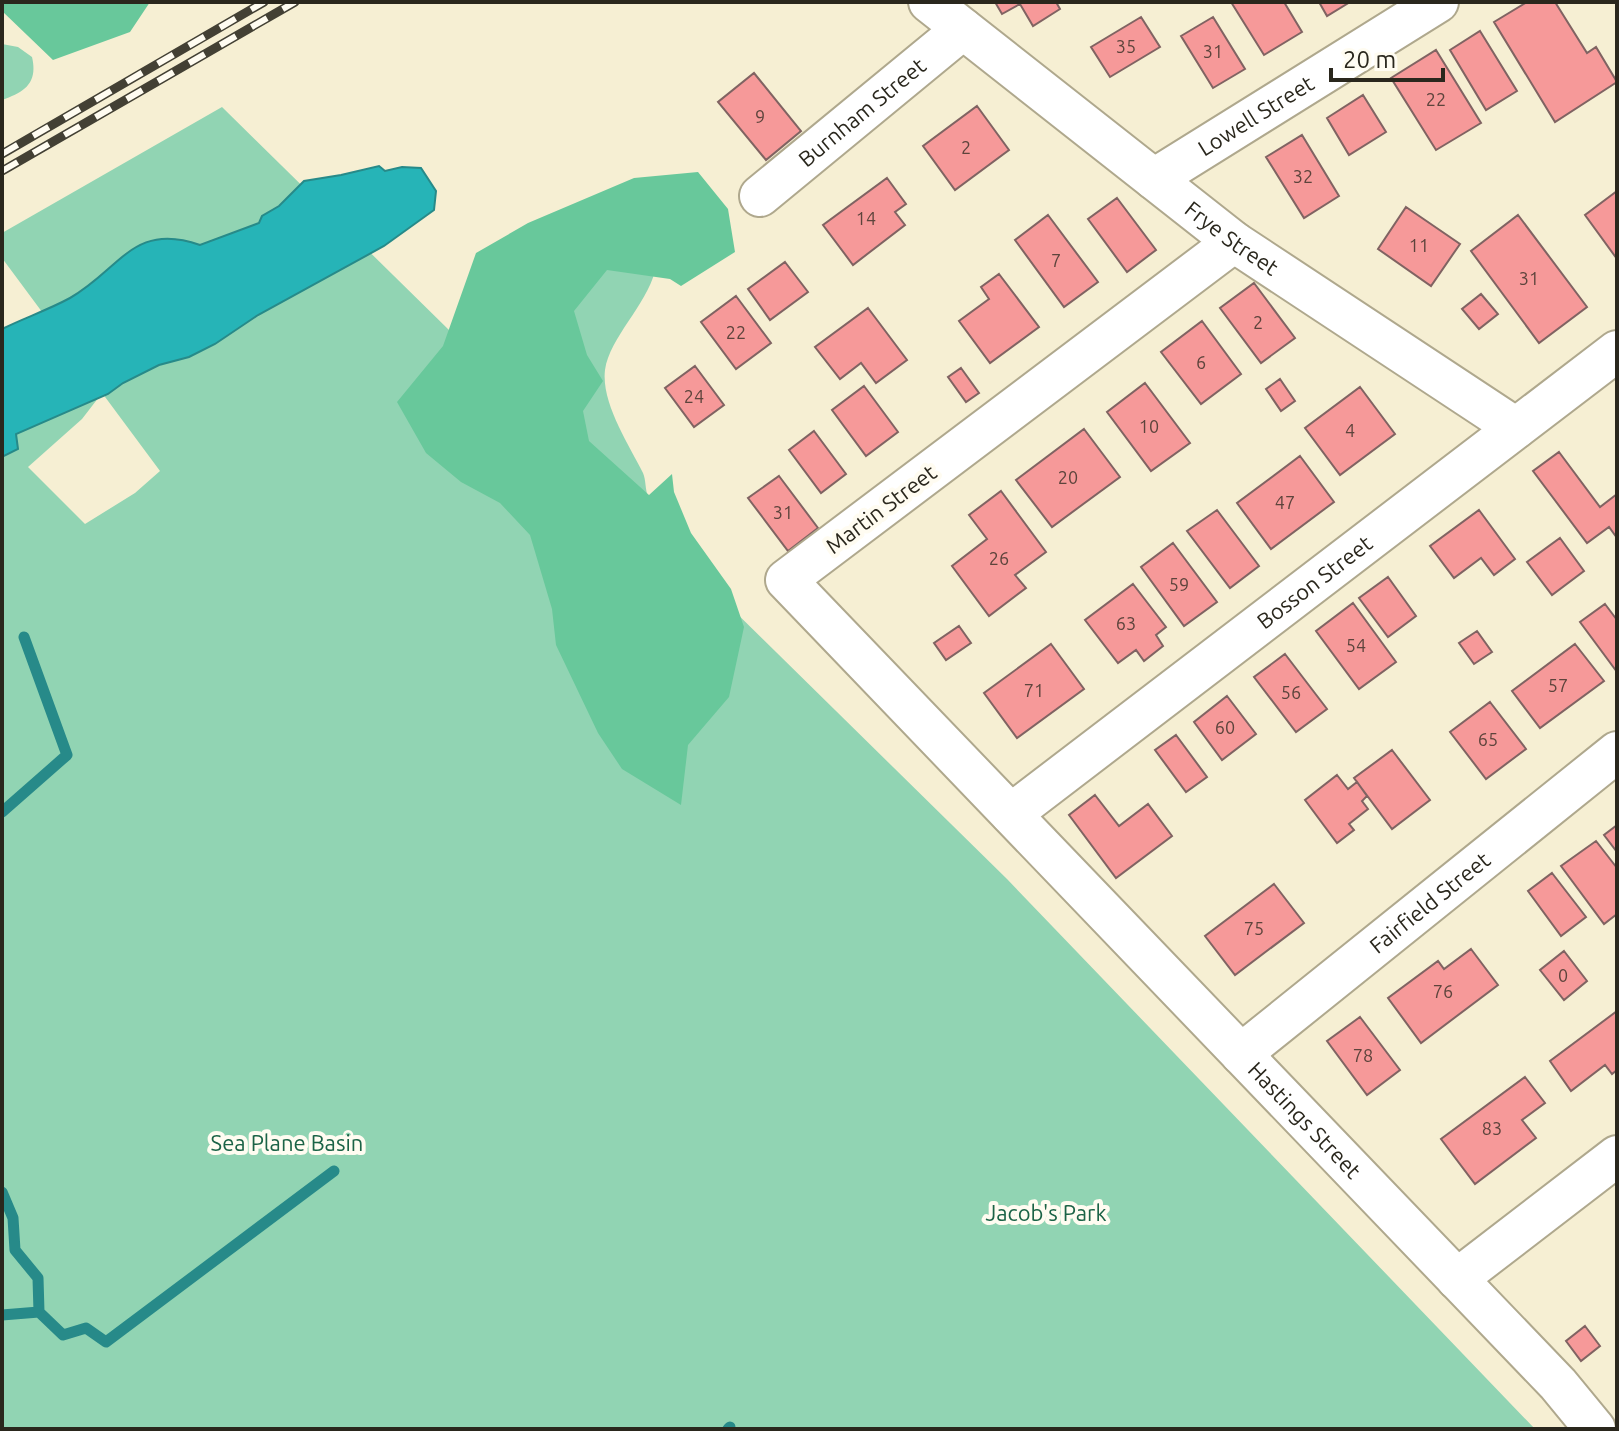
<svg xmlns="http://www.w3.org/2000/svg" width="1619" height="1431" font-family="Ubuntu,sans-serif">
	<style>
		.green { fill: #91d4b3 }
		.forest { fill: #68c89b }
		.water { fill: #26b4b7; stroke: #278a89; stroke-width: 2 }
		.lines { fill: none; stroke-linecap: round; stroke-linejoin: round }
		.stream { stroke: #278a89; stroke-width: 11 }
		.building { fill: #f69999; stroke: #806362; stroke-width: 2 }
		.minor-casing { stroke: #afa88d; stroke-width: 44 }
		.minor { stroke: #fff; stroke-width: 40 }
		.rail-casing { stroke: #434034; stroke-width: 9 }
		.rail { stroke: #fffcf1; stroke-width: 6; stroke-dasharray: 18; stroke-linecap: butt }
		.labels { text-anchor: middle; stroke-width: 8; stroke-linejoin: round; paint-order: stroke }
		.number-label { font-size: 18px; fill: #5d443c }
		.street-label { font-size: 22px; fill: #2a271d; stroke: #fffcf1 }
		.park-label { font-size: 22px; fill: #1b6346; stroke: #fffcf1 }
	</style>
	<rect width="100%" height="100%" fill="#f6efd3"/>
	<!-- green -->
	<path class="green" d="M2,44L18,47L32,57C38,83 25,92 2,100Z
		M222,107L450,331L539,262L655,271C646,306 610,337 605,370C601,403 629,445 643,473C646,480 645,489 648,497C653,512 660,528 665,543L1007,879L1535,1429H2V440L99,397L82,419L28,467L85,524L135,493L160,471L2,258V233Z"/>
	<!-- forest -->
	<path class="forest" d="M2,2H150L130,32L53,60L2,11Z
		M698,172L728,209L735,252L681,286L670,279L607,270L574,311L587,355L603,381L583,411L589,441L649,495L672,474L674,492L691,533L731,589L744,627L729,697L688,745L681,805L622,769L598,733L556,645L552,609L530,535L500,503L461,482L426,453L397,402L443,346L476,253L528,223L634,178Z"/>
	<!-- water -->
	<path class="water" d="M379,166L385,171L402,167L421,168L436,191L434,210L384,246L258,315L215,344L189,357L159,365L123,383L108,394L16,434L18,449L2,457V329C24,318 48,310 70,298C120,270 133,221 200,245L259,223L262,216L279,206L304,181L341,175Z"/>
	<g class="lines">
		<!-- stream -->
		<path class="stream" d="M2,812L67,755L24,637
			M2,1192L13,1218L15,1250L38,1278L39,1312L2,1315
			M39,1312L63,1335L86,1328L106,1342L334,1171
			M728,1429L730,1427"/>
	</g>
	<!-- building -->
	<path class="building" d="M995,2H1056L1060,9L1033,26L1020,4L1002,14Z
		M1231,2H1284L1302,32L1264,55Z
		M1319,2H1350L1327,16Z
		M1527,2H1555L1587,53L1596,47L1617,82L1555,122L1494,22Z
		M1141,17L1160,47L1110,77L1091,47Z
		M1213,17L1245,69L1213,88L1181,36Z
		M1480,31L1517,91L1486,110L1450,50Z
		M1436,50L1481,123L1436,150L1391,78Z
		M754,73L801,131L766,160L718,102Z
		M1363,95L1386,132L1349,155L1327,118Z
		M977,106L1009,150L955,190L923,146Z
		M1302,135L1339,196L1304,218L1266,157Z
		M887,178L906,204L895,212L905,225L853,265L823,225Z
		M1617,191V259L1585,215Z
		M1117,198L1156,250L1127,272L1088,219Z
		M1406,207L1460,244L1431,286L1378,249Z
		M1048,215L1098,282L1064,307L1015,240Z
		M1518,215L1587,307L1539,343L1471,251Z
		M785,262L808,292L770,320L748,289Z
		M999,274L1039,327L990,363L959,321L989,299L981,287Z
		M1254,283L1295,338L1261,363L1220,308Z
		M1481,294L1498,314L1479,329L1462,309Z
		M736,296L771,343L736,369L701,322Z
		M868,308L907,360L876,383L861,363L840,379L815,347Z
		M1202,321L1241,374L1201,404L1161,352Z
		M695,366L724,405L694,427L665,388Z
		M961,368L979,393L966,402L948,377Z
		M1280,379L1295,401L1281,411L1266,389Z
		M1145,383L1190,443L1151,471L1107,412Z
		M864,386L898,432L866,456L832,410Z
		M1360,387L1395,434L1340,475L1305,428Z
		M1084,429L1120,477L1052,527L1016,480Z
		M814,431L846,474L821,493L789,450Z
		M1559,452L1600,507L1617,494V538L1609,527L1587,543L1533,471Z
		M1300,456L1334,502L1271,549L1237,503Z
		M779,476L818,528L788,551L748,498Z
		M1001,491L1046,552L1015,575L1026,588L989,616L952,566L987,539L969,515Z
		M1217,510L1259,566L1230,588L1187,531Z
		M1479,510L1515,559L1494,575L1481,558L1454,578L1430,546Z
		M1560,538L1584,571L1552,595L1527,562Z
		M1173,543L1217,602L1184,626L1141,567Z
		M1388,577L1416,616L1388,637L1359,598Z
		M1133,584L1166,627L1156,635L1163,646L1144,661L1136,650L1118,663L1085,620Z
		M1353,603L1396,662L1359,689L1316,631Z
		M1605,604L1617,620V672L1580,622Z
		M959,626L971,643L946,660L934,643Z
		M1477,631L1492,652L1474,664L1459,643Z
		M1051,644L1084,689L1017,738L984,693Z
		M1575,644L1604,681L1540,728L1512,691Z
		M1285,654L1327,709L1296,732L1254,677Z
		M1227,696L1256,734L1222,760L1194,722Z
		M1490,702L1526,749L1486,779L1450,732Z
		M1176,735L1207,777L1186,792L1155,750Z
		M1392,750L1430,800L1392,829L1354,778Z
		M1337,775L1348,789L1357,782L1367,796L1362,801L1368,809L1349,824L1354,830L1337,843L1305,800Z
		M1095,795L1119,826L1148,804L1172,836L1116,878L1069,815Z
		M1617,825V852L1604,835Z
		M1596,841L1617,868V914L1604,924L1561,866Z
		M1552,873L1586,917L1561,936L1528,891Z
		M1274,884L1304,923L1235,975L1205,936Z
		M1471,949L1498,985L1421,1043L1388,998L1438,961L1444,969Z
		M1564,951L1587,981L1564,1000L1540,970Z
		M1617,1011V1070L1612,1074L1605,1065L1571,1091L1550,1061Z
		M1360,1017L1400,1070L1367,1095L1327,1041Z
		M1525,1077L1545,1103L1522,1120L1536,1138L1475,1184L1441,1139Z
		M1585,1326L1600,1346L1581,1361L1566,1341Z"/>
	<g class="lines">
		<!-- minor casing -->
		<g class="minor-casing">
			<g id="minor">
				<path id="s1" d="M929,2L1234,242L1516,428"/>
				<path id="s2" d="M1154,179L1438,2"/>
				<path id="s3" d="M760,196L963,29"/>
				<path id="s4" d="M1234,242L786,580L1558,1384L1595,1429"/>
				<path id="s5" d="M1011,814L1617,351"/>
				<path id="s6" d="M1241,1054L1617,752"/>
				<path d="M1457,1279L1617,1156"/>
			</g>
		</g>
		<!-- minor -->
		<use href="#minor" class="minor"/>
		<!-- rail casing -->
		<g class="rail-casing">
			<path id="rail" d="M2,154L264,2
				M2,171L295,2"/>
		</g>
		<!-- rail -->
		<use href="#rail" class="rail"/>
	</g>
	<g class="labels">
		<!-- number labels -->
		<g class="number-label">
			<text x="1126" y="53">35</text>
			<text x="1213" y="58">31</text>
			<text x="1436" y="106">22</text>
			<text x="760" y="123">9</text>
			<text x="966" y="154">2</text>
			<text x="1303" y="183">32</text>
			<text x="866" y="225">14</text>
			<text x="1419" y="252">11</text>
			<text x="1056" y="267">7</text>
			<text x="1529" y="285">31</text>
			<text x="1258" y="329">2</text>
			<text x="736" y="339">22</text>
			<text x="1201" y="369">6</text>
			<text x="694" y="403">24</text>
			<text x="1149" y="433">10</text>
			<text x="1350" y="437">4</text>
			<text x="1068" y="484">20</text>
			<text x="1285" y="509">47</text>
			<text x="783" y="519">31</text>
			<text x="999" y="565">26</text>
			<text x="1179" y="591">59</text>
			<text x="1126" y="630">63</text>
			<text x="1356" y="652">54</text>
			<text x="1558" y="692">57</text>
			<text x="1034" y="697">71</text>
			<text x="1291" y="699">56</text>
			<text x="1225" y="734">60</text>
			<text x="1488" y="746">65</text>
			<text x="1254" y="935">75</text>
			<text x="1563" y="982">0</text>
			<text x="1443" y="998">76</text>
			<text x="1363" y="1062">78</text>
			<text x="1492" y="1135">83</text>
		</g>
		<!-- street labels -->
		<g class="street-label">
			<text dy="8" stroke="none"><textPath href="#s3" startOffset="132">Burnham Street</textPath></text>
			<text dy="8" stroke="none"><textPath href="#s2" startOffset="120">Lowell Street</textPath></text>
			<text dy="8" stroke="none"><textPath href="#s1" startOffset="384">Frye Street</textPath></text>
			<text transform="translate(881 509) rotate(-37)" y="8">Martin Street</text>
			<text dy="8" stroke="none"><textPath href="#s5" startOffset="382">Bosson Street</textPath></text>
			<text dy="8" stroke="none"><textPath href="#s6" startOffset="242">Fairfield Street</textPath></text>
			<text dy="8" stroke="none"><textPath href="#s4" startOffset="1310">Hastings Street</textPath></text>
		</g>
		<!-- park labels -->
		<g class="park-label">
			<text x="287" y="1151">Sea Plane Basin</text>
			<text x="1046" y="1221">Jacob's Park</text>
		</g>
	</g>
	<!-- border -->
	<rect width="1619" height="1431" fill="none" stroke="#2a271d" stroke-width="8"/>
	<!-- scale -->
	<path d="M1331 68v12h112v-12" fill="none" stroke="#2a271d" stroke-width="4"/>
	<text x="1343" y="68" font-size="24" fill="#2a271d" stroke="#fffcf1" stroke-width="6" paint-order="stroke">20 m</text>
</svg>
